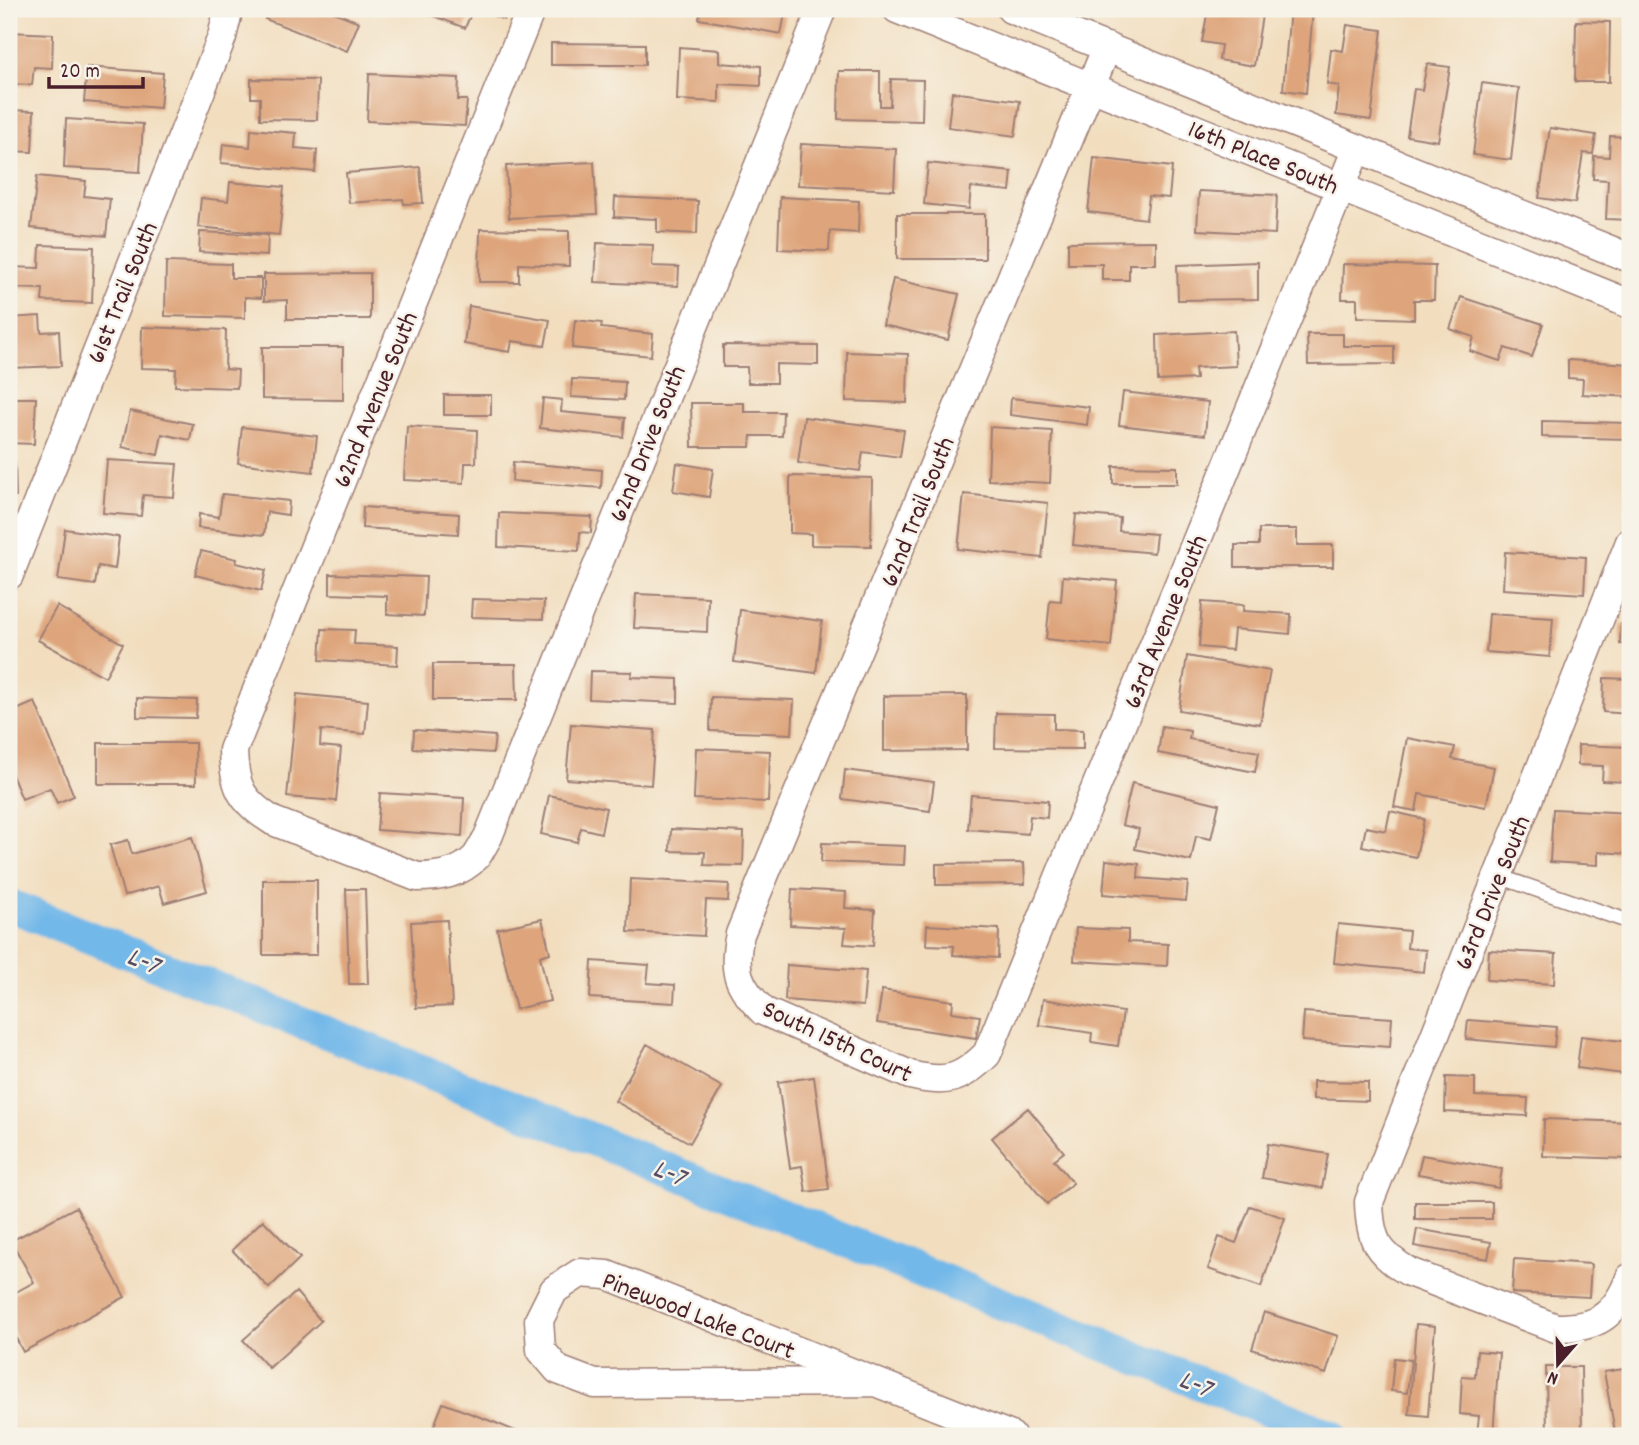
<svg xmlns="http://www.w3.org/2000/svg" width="1639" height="1445" font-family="Dekko,sans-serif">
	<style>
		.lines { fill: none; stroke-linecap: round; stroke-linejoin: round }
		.canal { stroke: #72b8e9; stroke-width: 33 }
		.building { fill: #dea57c }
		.service-casing { stroke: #9e7e75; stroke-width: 17 }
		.minor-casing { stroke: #9e7e75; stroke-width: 31 }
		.service { stroke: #fff; stroke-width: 14 }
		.minor { stroke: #fff; stroke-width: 28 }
		.labels { text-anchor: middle; stroke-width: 5; stroke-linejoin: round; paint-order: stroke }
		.street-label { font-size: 26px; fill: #4a1f2b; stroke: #f7f3e8 }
		.water-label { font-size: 28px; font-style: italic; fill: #564d64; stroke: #f7f3e8 }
	</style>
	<rect width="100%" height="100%" fill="#f7f3e8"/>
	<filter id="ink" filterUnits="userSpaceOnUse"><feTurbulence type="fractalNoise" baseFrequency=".0143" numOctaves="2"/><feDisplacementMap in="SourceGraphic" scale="14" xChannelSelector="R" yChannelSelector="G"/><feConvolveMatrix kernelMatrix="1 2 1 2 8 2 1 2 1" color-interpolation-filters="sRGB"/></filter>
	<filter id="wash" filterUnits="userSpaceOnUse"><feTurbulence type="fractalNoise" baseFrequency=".00686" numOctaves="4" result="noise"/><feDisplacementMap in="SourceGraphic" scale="28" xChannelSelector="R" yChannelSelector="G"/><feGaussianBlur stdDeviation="1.57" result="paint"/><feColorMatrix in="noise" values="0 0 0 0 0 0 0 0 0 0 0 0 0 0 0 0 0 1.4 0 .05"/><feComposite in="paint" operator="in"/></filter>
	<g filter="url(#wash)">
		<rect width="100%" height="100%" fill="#f2debf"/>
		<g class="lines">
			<!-- canal -->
			<path class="canal" d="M9,905L1331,1436"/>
		</g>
		<g id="blocks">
			<!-- building -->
			<path class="building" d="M269,9H326L359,22L347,51L265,19Z
				M427,9H473L465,28L426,13Z
				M476,9H509L504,20Z
				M701,9H786L781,34L699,19Z
				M1078,9H1097L1095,18L1076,13Z
				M1208,9H1263L1254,66L1219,60L1221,45L1202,42Z
				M1290,9H1313L1306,93L1283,90Z
				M1576,21L1610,22L1609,82H1575Z
				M1347,25L1382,30L1371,120L1336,115L1339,86L1327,84L1331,49L1343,51Z
				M9,32L53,34L52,68L34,67L32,85L9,84Z
				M551,43L645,44V65H551Z
				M679,47L719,50V63L761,66V86L719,84V102L677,100Z
				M1427,64L1450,67L1438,141L1407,136L1414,89L1422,90Z
				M87,67L163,73L160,108L84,102Z
				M839,71H880V106H890L891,79L923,80L922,121L838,119Z
				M369,74L459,78L458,100H467L465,126L367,121Z
				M251,79L318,80L317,120L260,119V98H251Z
				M1482,83L1519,88L1511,160L1473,155Z
				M952,92L1020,101L1015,136L948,127Z
				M9,110L34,111L32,152L9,151Z
				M66,119L143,124L140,172L64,168Z
				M1550,128L1596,135L1593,154L1583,153L1575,203L1539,198Z
				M251,129L296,133L295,148L317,150L315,172L221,163L223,144L250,147Z
				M1610,136L1630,137V220L1606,219L1608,180L1593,179L1594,156L1609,157Z
				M801,144L896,149L894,190L798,185Z
				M1094,158L1172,167L1169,198L1149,196L1146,219L1088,212Z
				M594,162L597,214L509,218L506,166Z
				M928,163L1012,172L1010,191L971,187L969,209L924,204Z
				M420,167L423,203L404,204L403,199L349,203L346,173Z
				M37,176L86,181L84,196L110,199L106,236L31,228Z
				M230,182L284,187L279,235L198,227L201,198L228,201Z
				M1199,191L1277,195L1275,234L1197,230Z
				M615,197L698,201L697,234L657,232V219L614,217Z
				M780,197L859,201L858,233L830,231L829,251L778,249Z
				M897,214H985V259H897Z
				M480,229L569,231V266L519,264V282H479Z
				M200,232L268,235L267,256L199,252Z
				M1156,241V264H1129V280H1102V264H1068V242Z
				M597,243L653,245L652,266L679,267L678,286L595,282Z
				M40,245L94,247L92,303L42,301L43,289L9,288V267L39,268Z
				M166,262L231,264V278H261V298L245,297V318L165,316Z
				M1258,262V299L1178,300L1177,265Z
				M1343,264L1435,266L1434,300H1414V319L1357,317V299H1342Z
				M370,273V319H287V300L264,301V274Z
				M893,279L959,294L948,340L883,325Z
				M1461,297L1543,324L1532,357L1505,348L1500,361L1470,351L1474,337L1450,329Z
				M469,306L550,320L545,346L512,341L510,352L464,344Z
				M40,316L41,332L59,331L61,366L9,368V318Z
				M575,320L602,323L601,328L653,334L651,356L572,348Z
				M142,327L226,330L225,369L238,370L237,388L175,386L176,369L141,368Z
				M1234,331L1236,366L1195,368L1196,379L1158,381L1157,335Z
				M1307,334H1343V346H1394V364L1308,365Z
				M723,345L818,346V365L776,364V383H748L747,367H723Z
				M262,347H343V400L262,399Z
				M847,352L908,354L907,403L846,401Z
				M1568,360L1630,364V397L1582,394L1583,379L1568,378Z
				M572,379L625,382L624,400L571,397Z
				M1123,392L1208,402L1205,435L1119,425Z
				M444,395H491V415H444Z
				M9,398H36L34,444L9,443Z
				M543,398L562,400L561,412L625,418L623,437L540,428Z
				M1011,398L1089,407L1087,425L1010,415Z
				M691,403H744V412H783L782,436H751L750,447H692Z
				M130,411L193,424L190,440L162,434L158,455L122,447Z
				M804,417L904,430L900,457L863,452L860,471L798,463Z
				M1542,421L1630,423V439L1542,437Z
				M407,426L477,430L476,463H465L464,483L404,480Z
				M242,427L317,436L313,472L238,463Z
				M990,427L1052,431L1050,483L988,480Z
				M107,460L177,464L174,497L143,495L141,516L103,513Z
				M9,462H15L16,497L9,498Z
				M513,462L602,470L601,488L512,481Z
				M677,463L713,469L709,497L673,491Z
				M1113,466L1177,467V484H1113Z
				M790,476L872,478L871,546L811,545V534L790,533Z
				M222,494L289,501L288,515L267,512L264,535L198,528L199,514L219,517Z
				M964,494L1048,503L1042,558L958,549Z
				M363,507L459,514L458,534L362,528Z
				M499,513L592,517L591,533L580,532L579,551L498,547Z
				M1076,514L1120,518L1119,531L1156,534L1154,553L1073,545Z
				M65,529L119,537L115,569L98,566L95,585L58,580Z
				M1259,529H1297V545H1333V567H1235V545H1259Z
				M201,551L237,559L236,563L266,570L261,591L195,575Z
				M1505,552L1586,557L1584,594L1503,589Z
				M330,574L426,577L424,616L387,614V596L330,594Z
				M1063,576L1117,581L1111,646L1046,639L1050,600L1061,601Z
				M636,594L708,597L707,632L634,628Z
				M472,599L544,601L543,619L471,617Z
				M1202,602L1244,605L1243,611L1291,614L1290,634L1234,629L1232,650L1199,647Z
				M57,606L123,644L105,677L38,640Z
				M740,610L822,621L816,673L734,662Z
				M1489,614L1553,618L1550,657L1486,652Z
				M1621,624L1630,625V645L1620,644Z
				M322,629L355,630L354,644L398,646L397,665L320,660Z
				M1187,656L1270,671L1260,724L1179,710Z
				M433,664H516L517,700H433Z
				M590,671L632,672L631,677L678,679V703L589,699Z
				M1604,678L1630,679V714L1603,712Z
				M297,694L368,701L365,734L321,730L320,746L341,748L336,801L287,797Z
				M967,695V750L884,751V696Z
				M711,697L794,700L792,734L710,731Z
				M137,698L197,700L196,718L137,717Z
				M35,702L74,796L57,803L50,788L22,799L9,768V713Z
				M996,713L1054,714V729L1083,730V749L995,748Z
				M571,724L655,730L651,785L566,779Z
				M1162,726L1190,731L1189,739L1259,752L1255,772L1158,753Z
				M414,730L495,736L493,753L413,748Z
				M1407,738L1455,747L1452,759L1494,767L1486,807L1419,794L1416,811L1394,807Z
				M98,743H195L196,784H98Z
				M1578,745L1630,747V782L1602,781L1603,766L1578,765Z
				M696,748L770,751L768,802L694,799Z
				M845,770L934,782L930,811L842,799Z
				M1132,783L1219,804L1211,839L1196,836L1191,861L1135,849L1139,829L1122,825Z
				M380,793L464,798L462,836L377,830Z
				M549,795L606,808L601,833L581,828L577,842L541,834Z
				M971,795L1048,801L1047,818L1030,816L1028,834L968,829Z
				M1553,809L1630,813V854L1598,852V865L1550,862Z
				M1390,811L1424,819L1416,857L1362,846L1366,827L1386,831Z
				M671,829L744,832L743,866L704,865L705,852L670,851Z
				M192,837L207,891L164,903L159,886L124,896L110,845L128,840L132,854Z
				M822,843L905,846L904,865L821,862Z
				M1106,860L1139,864L1138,878L1188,882L1186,901L1103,894Z
				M1024,863L1025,884L936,885V864Z
				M630,879L729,884L728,901L706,900L704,936L628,932Z
				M263,880H317V955H263Z
				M346,889H365L368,984H349Z
				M792,889L846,892L845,908L875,910L873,946L844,944L846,928L790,925Z
				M542,919L550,953L540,956L550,1001L516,1009L497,929Z
				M447,920L452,1006L416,1008L411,922Z
				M1338,924L1409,931L1407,948L1426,950L1424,972L1334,963Z
				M927,925L999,929L998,958L953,955L954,946L926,945Z
				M1076,928L1128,930V942L1168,944L1167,966L1074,961Z
				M1489,950L1556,954L1554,984L1487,980Z
				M592,961L649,965L647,983L675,985L674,1003L590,998Z
				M787,965L866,971L863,1006L785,1000Z
				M882,990L953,1001L952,1012L980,1016L976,1038L877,1023Z
				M1043,999L1123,1012L1118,1046L1091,1042L1092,1033L1039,1025Z
				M1304,1012L1392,1018L1390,1047L1302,1041Z
				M1468,1020L1556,1027L1554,1047L1466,1039Z
				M1581,1036L1630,1042V1075L1577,1068Z
				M647,1044L722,1087L690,1143L615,1101Z
				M814,1077L829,1189L806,1192L802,1166L790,1168L778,1082Z
				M1446,1077L1475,1078V1096L1528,1098L1527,1116L1445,1112Z
				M1313,1081L1368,1082V1101L1313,1099Z
				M1028,1108L1064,1152L1054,1160L1073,1183L1047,1204L992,1138Z
				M1544,1119L1630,1122V1159L1543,1156Z
				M1268,1144L1328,1154L1322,1188L1262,1178Z
				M1422,1155L1502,1169L1499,1188L1418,1174Z
				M1415,1202H1492V1219H1415Z
				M1250,1206L1285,1218L1261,1287L1208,1269L1219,1237L1236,1243Z
				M76,1207L125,1297L23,1352L9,1324V1296L34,1282L11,1241Z
				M263,1220L300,1258L269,1288L232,1250Z
				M1417,1229L1491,1242L1488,1259L1414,1246Z
				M1514,1259L1591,1264L1589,1297L1512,1293Z
				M296,1292L321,1321L269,1368L243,1340Z
				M1264,1312L1338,1336L1326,1374L1252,1349Z
				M1416,1324L1435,1326L1428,1416L1409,1414Z
				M1477,1351L1499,1353L1493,1435L1477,1434L1479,1416L1460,1414L1462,1376L1475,1377Z
				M1394,1358L1411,1360L1407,1393L1391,1391Z
				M1546,1367H1581L1582,1436H1547Z
				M1630,1368V1430L1615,1432L1604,1372Z
				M443,1403L496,1423L527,1436H430Z"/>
		</g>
	</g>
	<g filter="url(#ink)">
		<use href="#blocks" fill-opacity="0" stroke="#9e7e75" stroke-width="2"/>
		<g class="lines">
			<!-- service casing -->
			<g class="service-casing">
				<path id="service" d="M1498,876L1630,922"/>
			</g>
			<!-- minor casing -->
			<g class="minor-casing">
				<path id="minor" d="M531,9L233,750C234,787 241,801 273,821L417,877C439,877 460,874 476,857C480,852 484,843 488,837L822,9
					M897,9L1630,304
					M1011,9L1630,258
					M1107,47L740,934C732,970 737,985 763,1011L910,1075C946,1084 961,1080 987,1054L1357,148
					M1630,542L1369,1202C1370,1240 1377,1253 1409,1272L1556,1328C1596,1328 1615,1317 1630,1278
					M9,575L222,37L227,16L226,9
					M873,1382L595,1384L558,1370L541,1350L539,1320L554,1290L580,1273L607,1275L1011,1436"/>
			</g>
			<!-- service -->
			<use href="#service" class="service"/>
			<!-- minor -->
			<use href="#minor" class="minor"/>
		</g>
	</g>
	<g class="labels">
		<!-- street labels -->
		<g class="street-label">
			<text transform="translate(1264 156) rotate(22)" y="9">16th Place South</text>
			<text transform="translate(121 292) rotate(-68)" y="9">61st Trail South</text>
			<text transform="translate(374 399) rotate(-68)" y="9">62nd Avenue South</text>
			<text transform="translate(646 443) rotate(-68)" y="9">62nd Drive South</text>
			<text transform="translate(916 511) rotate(-68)" y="9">62nd Trail South</text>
			<text transform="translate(1164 621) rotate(-68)" y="9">63rd Avenue South</text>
			<text transform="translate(1491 892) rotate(-68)" y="9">63rd Drive South</text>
			<text transform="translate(838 1040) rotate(25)" y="9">South 15th Court</text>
			<text transform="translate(699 1314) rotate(21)" y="9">Pinewood Lake Court</text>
		</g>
		<!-- water labels -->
		<g class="water-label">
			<text transform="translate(144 959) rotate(22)" y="10">L-7</text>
			<text transform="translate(670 1171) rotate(22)" y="10">L-7</text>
			<text transform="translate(1196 1382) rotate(22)" y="10">L-7</text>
		</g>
	</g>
	<!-- margin -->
	<rect width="1639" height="1445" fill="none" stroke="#f7f3e8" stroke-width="35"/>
	<!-- north arrow -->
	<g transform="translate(1558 1364) rotate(200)" stroke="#f7f3e8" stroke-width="5" paint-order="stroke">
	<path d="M0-5L12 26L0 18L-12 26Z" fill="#4a1f2b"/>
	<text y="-10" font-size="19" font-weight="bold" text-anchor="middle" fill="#4a1f2b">N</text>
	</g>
	<!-- scale -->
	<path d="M49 77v10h94v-10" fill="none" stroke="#4a1f2b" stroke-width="3.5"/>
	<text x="60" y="77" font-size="21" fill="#4a1f2b" stroke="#f7f3e8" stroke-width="5" paint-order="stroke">20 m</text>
</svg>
